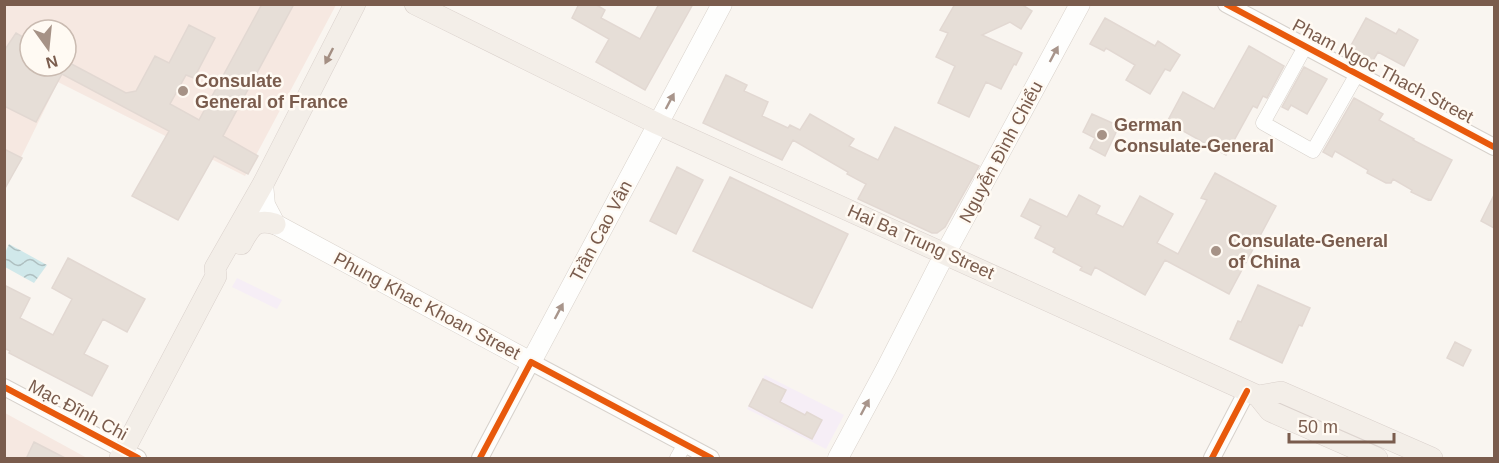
<svg xmlns="http://www.w3.org/2000/svg" width="1499" height="463" font-family="Arial,sans-serif">
	<style>
		.commercial { fill: #f6e8e1; fill-rule: evenodd }
		.education { fill: #f6eef6 }
		.water { fill: url(#water-waves) }
		.building { fill: #e6ded7; stroke: #e2d8d2; stroke-width: 1.5 }
		.lines { fill: none; stroke-linecap: round; stroke-linejoin: round }
		.minor-casing { stroke: #d7d1cb; stroke-width: 15 }
		.tertiary-casing { stroke: #d7d1cb; stroke-width: 18 }
		.secondary-casing { stroke: #d9d2cb; stroke-width: 21 }
		.primary-casing { stroke: #dad1cc; stroke-width: 22 }
		.minor { stroke: #fefefd; stroke-width: 14 }
		.tertiary { stroke: #fefefd; stroke-width: 16 }
		.secondary { stroke: #fefefd; stroke-width: 20 }
		.primary { stroke: #f3eee8; stroke-width: 21 }
		.cycleway-casing { stroke: #fffaf3; stroke-width: 10 }
		.cycleway { stroke: #e8590c; stroke-width: 6 }
		.oneway { fill: #a8958b }
		.oneway2 { fill: #a48f83 }
		.poi-dot { fill: #a69286; stroke: #fffaf3; stroke-width: 2 }
		.labels { text-anchor: middle; stroke-width: 5; stroke-linejoin: round; paint-order: stroke }
		.street-label { font-size: 18px; fill: #7a5c4d; stroke: #fffaf3 }
		.poi-label { font-size: 18px; font-weight: bold; fill: #7a5c4d; stroke: #fffaf3; text-anchor: start }
	</style>
	<defs>
		<pattern id="water-waves" width="16" height="10" patternUnits="userSpaceOnUse" patternTransform="scale(1.5)"><rect width="16" height="10" fill="#d0e8ea"/><path d="M0 5q4-4 8 0t8 0" fill="none" stroke="#aebfc0"/></pattern>
	</defs>
	<rect width="100%" height="100%" fill="#f9f5f0"/>
	<!-- commercial -->
	<path class="commercial" d="M5,5H336L245,176L58,82L5,190ZM30,30H66V66H30Z
		M5,413L87,458H5Z"/>
	<!-- education -->
	<path class="education" d="M237,278L282,300L277,309L232,287Z
		M765,375L844,415L826,449L747,409Z"/>
	<!-- water -->
	<path class="water" d="M9,244L47,265L34,283L5,267V253Z"/>
	<!-- building -->
	<path class="building" d="M262,4H294L223,136L258,156L248,174L214,156L178,220L132,196L169,131L62,74L36,122L4,106V51L16,33L30,41V66H66V61L126,93L136,91L155,56L169,63L189,25L215,38L194,78L186,75L170,104L199,120Z
		M579,4H595L605,10L601,18L640,39L659,4H693L645,90L596,62L609,39L572,18Z
		M955,4H1021L1032,11L1021,29L1010,22L982,35L1022,53L1016,65L1014,64L1001,89L986,82L969,117L938,103L955,66L936,57L948,33L940,30Z
		M1105,18L1155,46L1158,41L1180,55L1170,71L1165,69L1150,94L1126,80L1135,65L1106,48L1104,51L1090,44Z
		M1366,18L1396,34L1399,29L1418,40L1404,66L1378,52L1371,64L1348,51Z
		M1249,46L1284,66L1267,98L1263,96L1257,108L1253,106L1226,155L1167,122L1183,92L1214,109Z
		M1304,67L1327,79L1307,114L1291,105L1288,110L1282,107Z
		M726,75L747,85L744,91L768,102L762,116L788,128L790,125L800,130L810,114L854,139L849,146L878,160L895,127L979,166L945,227L937,233H932L858,199L866,184L847,174L848,172L793,140L782,160L703,123Z
		M1354,98L1383,114L1379,120L1414,139L1413,140L1452,160L1431,200L1428,199V200L1411,192L1412,190L1393,179L1391,183H1386L1367,173L1368,170L1335,151L1332,157L1323,152Z
		M1092,114L1119,126L1105,156L1090,148L1095,138L1083,132Z
		M4,149L22,158L4,190Z
		M677,167L703,180L676,234L650,221Z
		M1215,173L1276,206L1229,294L1165,260L1145,295L1095,267L1091,275L1080,270L1082,267L1053,252L1055,248L1035,238L1041,226L1021,216L1030,199L1067,217L1079,195L1100,206L1096,214L1123,227L1140,196L1173,214L1157,243L1178,254L1207,200L1201,198Z
		M730,177L848,234L812,308L693,251Z
		M1494,195V228L1481,221Z
		M68,258L145,299L127,332L103,319L84,354L108,366L92,396L9,353L10,351L4,348V285L30,298L20,318L53,335L72,299L52,288Z
		M1258,285L1310,308L1302,326L1299,325L1282,363L1230,339L1238,321L1241,322Z
		M1455,342L1471,350L1463,366L1447,358Z
		M763,379L786,390L780,402L805,415L807,412L822,420L812,439L749,406Z
		M34,442L67,459H26Z"/>
	<g class="lines">
		<!-- minor casing -->
		<g class="minor-casing">
			<path id="minor" d="M1305,47L1263,123L1313,151L1357,74
				M677,458L685,444"/>
		</g>
		<!-- tertiary casing -->
		<g class="tertiary-casing">
			<path id="tertiary" d="M1226,4L1494,147
				M4,387L138,458
				M480,458L531,362L711,458
				M1212,458L1247,391"/>
		</g>
		<!-- secondary casing -->
		<g class="secondary-casing">
			<path id="secondary" d="M263,184L265,205L275,224L531,362L722,4
				M838,458L886,369L938,267L1080,4"/>
		</g>
		<!-- primary casing -->
		<g class="primary-casing">
			<path id="primary" d="M415,4L658,124L1258,396L1270,411L1377,458
				M241,244C250,228 254,218 275,224
				M1258,396L1281,392L1432,458
				M120,458L216,276L215,268L263,184L355,4"/>
		</g>
		<!-- minor -->
		<use href="#minor" class="minor"/>
		<!-- tertiary -->
		<use href="#tertiary" class="tertiary"/>
		<!-- secondary -->
		<use href="#secondary" class="secondary"/>
		<!-- primary -->
		<use href="#primary" class="primary"/>
		<!-- cycleway casing -->
		<g class="cycleway-casing">
			<path id="cycleway" d="M1226,4L1494,147
				M4,387L138,458
				M480,458L531,362L711,458
				M1212,458L1247,391"/>
		</g>
		<!-- cycleway -->
		<use href="#cycleway" class="cycleway"/>
	</g>
	<!-- one-way arrows -->
	<defs><path id="oneway-solid" d="M-6-.8H1V-3.2L6.5 0L1 3.2V.8H-6Z" transform="scale(1.5)"/></defs>
	<g class="oneway">
		<use href="#oneway-solid" transform="translate(1054 54) rotate(-62)"/>
		<use href="#oneway-solid" transform="translate(670 101) rotate(-62)"/>
		<use href="#oneway-solid" transform="translate(559 311) rotate(-62)"/>
		<use href="#oneway-solid" transform="translate(865 407) rotate(-62)"/>
	</g>
	<use class="oneway2" href="#oneway-solid" transform="translate(329 56) rotate(117)"/>
	<!-- markers -->
	<g class="poi-dot">
		<circle cx="183" cy="91" r="6"/>
		<circle cx="1102" cy="135" r="6"/>
		<circle cx="1216" cy="251" r="6"/>
	</g>
	<g class="labels">
		<!-- street labels -->
		<g class="street-label">
			<text transform="translate(1383 71) rotate(28)" y="6">Pham Ngoc Thach Street</text>
			<text transform="translate(1001 152) rotate(-62)" y="6">Nguyễn Đình Chiểu</text>
			<text transform="translate(601 231) rotate(-62)" y="6">Trần Cao Vân</text>
			<text transform="translate(921 242) rotate(24)" y="6">Hai Ba Trung Street</text>
			<text transform="translate(427 306) rotate(28)" y="6">Phung Khac Khoan Street</text>
			<text transform="translate(78 410) rotate(28)" y="6">Mạc Đĩnh Chi</text>
		</g>
		<!-- poi labels -->
		<g class="poi-label">
			<text x="195" y="87">Consulate<tspan x="195" dy="21">General of France</tspan></text>
			<text x="1114" y="131">German<tspan x="1114" dy="21">Consulate-General</tspan></text>
			<text x="1228" y="247">Consulate-General<tspan x="1228" dy="21">of China</tspan></text>
		</g>
	</g>
	<!-- border -->
	<rect width="1499" height="463" fill="none" stroke="#7a5c4d" stroke-width="12"/>
	<!-- north arrow -->
	<g transform="translate(48 48) rotate(165)"><circle r="28" fill="#fffaf3" stroke="#cabbb1" stroke-width="1.5"/>
	<path d="M0-4.5L10 22L0 15L-10 22Z" fill="#a69286"/>
	<text y="-9" font-size="16" font-weight="bold" text-anchor="middle" fill="#7a5c4d">N</text>
	</g>
	<!-- scale -->
	<path d="M1289 433v9h105v-9" fill="none" stroke="#7a5c4d" stroke-width="3"/>
	<text x="1298" y="433" font-size="18" fill="#7a5c4d" stroke="#fffaf3" stroke-width="4.5" paint-order="stroke">50 m</text>
</svg>
